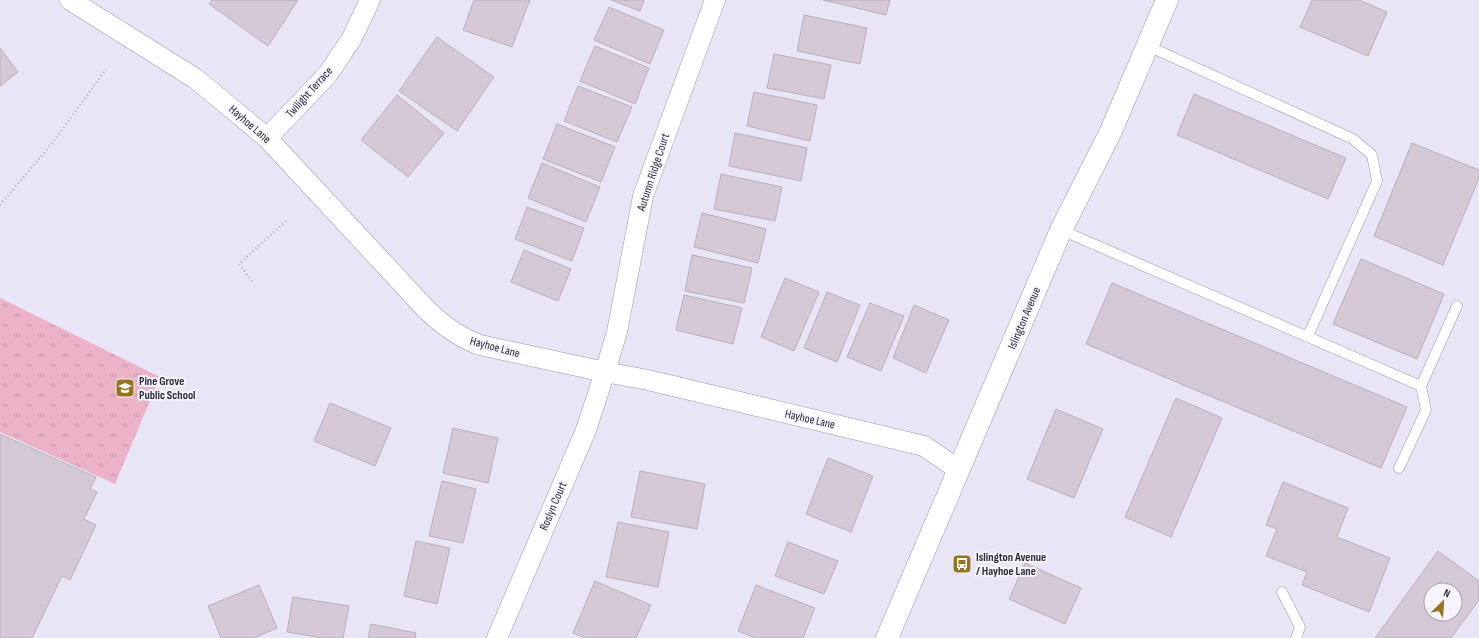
<svg xmlns="http://www.w3.org/2000/svg" width="1479" height="638" font-family="'Sofia Sans Condensed',sans-serif">
	<style>
		.grass { fill: url(#grass-tufts) }
		.building { fill: #d5c9d6; stroke: #bbafbc; fill-rule: evenodd }
		.lines { fill: none; stroke-linecap: round; stroke-linejoin: round }
		.lane-casing { stroke: #9a98a7; stroke-width: 11 }
		.street-casing { stroke: #9a98a7; stroke-width: 21 }
		.secondary-casing { stroke: #9a98a7; stroke-width: 23 }
		.path { stroke: #b0aebb; stroke-width: 2.5; stroke-dasharray: 1 3; stroke-linecap: butt }
		.lane { stroke: #fff; stroke-width: 10 }
		.street { stroke: #fff; stroke-width: 20 }
		.secondary { stroke: #fff; stroke-width: 22 }
		.labels { text-anchor: middle; stroke-width: 4; stroke-linejoin: round; paint-order: stroke }
		.street-label { font-size: 12px; fill: #2d2c32; stroke: #f6f4fe }
		.poi-label { font-size: 12px; font-weight: bold; fill: #2d2c32; stroke: #f6f4fe; text-anchor: start }
	</style>
	<defs>
		<pattern id="grass-tufts" width="24" height="20" patternUnits="userSpaceOnUse"><rect width="24" height="20" fill="#ebb2c8"/><path d="M3 7l-1-3M5 7V3M7 7l1-3M15 17l-1-3M17 17v-4M19 17l1-3" fill="none" stroke="#ca99ac"/></pattern>
	</defs>
	<rect width="100%" height="100%" fill="#e8e6f6"/>
	<!-- grass -->
	<path class="grass" d="M0,298L160,377L115,484L0,432Z"/>
	<!-- building -->
	<path class="building" d="M212,0H298L268,46L209,4Z
		M474,0H530L512,47L463,30Z
		M611,0H644L640,11Z
		M823,0H890L886,15Z
		M1312,0H1359L1387,12L1368,56L1300,27Z
		M609,7L664,30L650,64L594,40Z
		M804,15L867,28L860,64L797,51Z
		M437,37L494,77L457,131L399,91Z
		M595,46L649,68L635,104L580,81Z
		M0,48L18,72L0,86Z
		M774,54L831,65L824,99L767,88Z
		M578,86L632,107L617,142L564,121Z
		M754,92L817,105L810,141L747,126Z
		M1194,94L1346,158L1328,199L1177,135Z
		M397,95L444,133L408,177L361,140Z
		M557,124L615,147L601,182L543,159Z
		M735,133L807,148L801,181L729,166Z
		M1412,143L1479,170V178L1443,265L1374,236Z
		M542,163L600,187L586,222L528,198Z
		M721,174L782,187L775,221L714,209Z
		M527,207L584,228L572,261L515,239Z
		M702,213L766,229L758,263L694,247Z
		M524,250L571,269L558,301L511,282Z
		M692,255L752,268L744,303L685,291Z
		M1361,259L1444,294L1417,359L1333,324Z
		M785,278L819,292L794,351L761,337Z
		M1112,283L1407,407L1381,468L1086,344Z
		M827,292L860,305L837,362L804,348Z
		M684,295L742,308L733,344L676,330Z
		M870,303L904,316L881,371L847,357Z
		M914,305L949,320L926,373L893,358Z
		M1176,398L1222,418L1171,537L1125,517Z
		M330,403L391,428L375,466L314,441Z
		M1056,409L1103,429L1074,498L1027,479Z
		M453,428L498,438L488,483L443,473Z
		M0,434L96,477L90,489L97,492L84,519L96,525L70,580L62,576L32,638H0Z
		M828,458L873,476L851,532L806,514Z
		M640,471L705,484L697,529L631,517Z
		M442,481L476,489L463,543L429,536Z
		M1283,482L1348,508L1337,537L1390,558L1369,612L1302,585L1307,572L1266,556L1277,529L1266,525Z
		M618,522L669,532L658,587L606,577Z
		M416,541L450,548L437,604L404,596Z
		M788,542L838,561L824,594L775,576Z
		M1438,551L1479,581V600L1451,638H1375ZM1431,590H1455V614H1431Z
		M1025,563L1081,588L1065,624L1009,599Z
		M595,581L651,605L636,638H585L573,633Z
		M259,585L277,628L254,638H221L208,606Z
		M756,585L815,608L803,638H755L738,631Z
		M293,597L349,606L343,638H323L287,632Z
		M371,624L416,633L415,638H368Z"/>
	<g class="lines">
		<!-- lane casing -->
		<g class="lane-casing">
			<path id="lane" d="M1148,46L1353,139L1372,155L1377,181L1308,336
				M1061,230L1421,386
				M1399,468L1426,410L1421,386L1457,306
				M1282,592L1300,627L1296,638"/>
		</g>
		<!-- street casing -->
		<g class="street-casing">
			<path id="street" d="M70,0L196,79L267,138L425,308C441,324 458,337 480,345L605,372L648,380L924,446L959,470
				M267,138L328,74L352,38L370,0
				M497,638L586,430L605,372L617,332L643,196L715,0"/>
		</g>
		<!-- secondary casing -->
		<g class="secondary-casing">
			<path id="secondary" d="M887,638L1061,230L1111,131L1167,0"/>
		</g>
		<!-- path -->
		<path class="path" d="M0,205L54,141L106,69
			M252,281L239,264L288,219"/>
		<!-- lane -->
		<use href="#lane" class="lane"/>
		<!-- street -->
		<use href="#street" class="street"/>
		<!-- secondary -->
		<use href="#secondary" class="secondary"/>
	</g>
	<!-- icons -->
	<defs>
		<g id="school-square" transform="scale(1)"><rect x="-9" y="-9" width="18" height="18" rx="4" fill="#97731d" stroke="#f6f4fe"/><path d="M0-5L7-2L0 1L-7-2ZM-4 1L0 2.5L4 1V4Q0 6-4 4Z" fill="#fff"/></g>
		<g id="bus-square" transform="scale(1)"><rect x="-9" y="-9" width="18" height="18" rx="4" fill="#97731d" stroke="#f6f4fe"/><path d="M-5-6H5V4H4V6H2V4H-2V6H-4V4H-5ZM-3.5-4V0h7V-4ZM-3.5 1.2v1.5H-2V1.2ZM2 1.2v1.5H3.5V1.2Z" fill="#fff"/></g>
	</defs>
	<g fill-rule="evenodd">
		<use href="#school-square" x="125" y="388"/>
		<use href="#bus-square" x="962" y="564"/>
	</g>
	<g class="labels">
		<!-- street labels -->
		<g class="street-label">
			<text transform="translate(309 92) rotate(-48)" y="4">Twilight Terrace</text>
			<text transform="translate(250 124) rotate(41)" y="4">Hayhoe Lane</text>
			<text transform="translate(653 172) rotate(-72)" y="4">Autumn Ridge Court</text>
			<text transform="translate(1024 318) rotate(-67)" y="4">Islington Avenue</text>
			<text transform="translate(495 347) rotate(15)" y="4">Hayhoe Lane</text>
			<text transform="translate(810 419) rotate(13)" y="4">Hayhoe Lane</text>
			<text transform="translate(553 506) rotate(-67)" y="4">Roslyn Court</text>
		</g>
		<!-- poi labels -->
		<g class="poi-label">
			<text x="139" y="385">Pine Grove<tspan x="139" dy="14">Public School</tspan></text>
			<text x="976" y="561">Islington Avenue<tspan x="976" dy="14">/ Hayhoe Lane</tspan></text>
		</g>
	</g>
	<!-- north arrow -->
	<g transform="translate(1443 602) rotate(25)"><circle r="19" fill="#f6f4fe" stroke="#a6a4ac"/>
	<path d="M0-3L7 15L0 10L-7 15Z" fill="#97731d"/>
	<text y="-6" font-size="11" font-weight="bold" text-anchor="middle" fill="#2d2c32">N</text>
	</g>
</svg>
